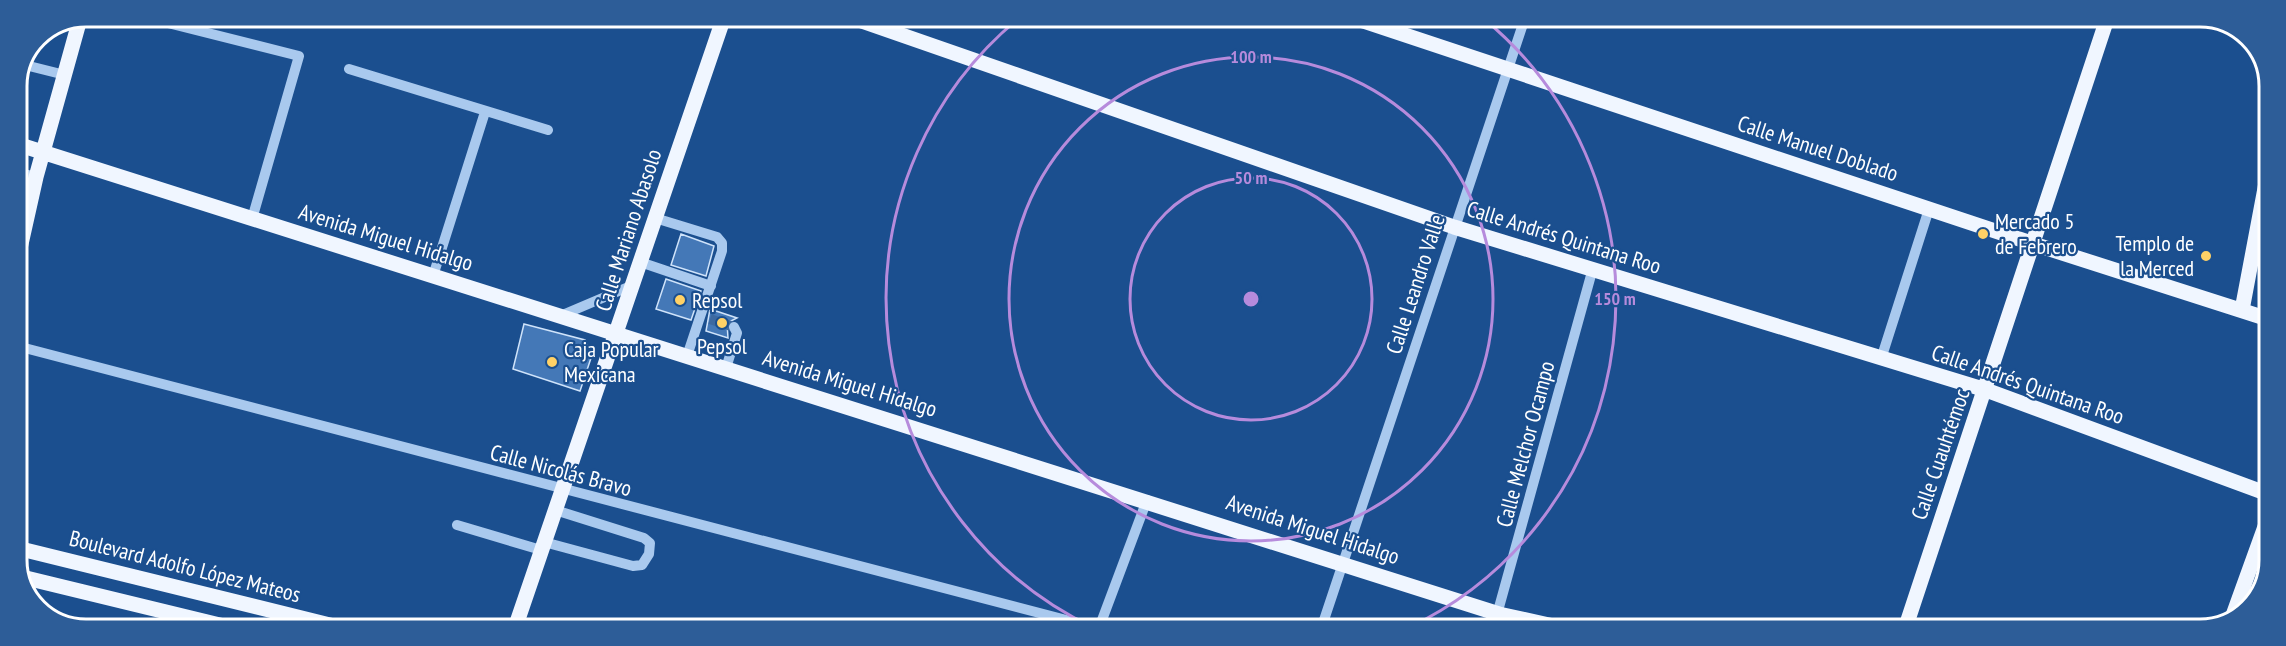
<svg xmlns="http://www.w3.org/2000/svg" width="2286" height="646" font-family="'PT Sans Narrow',sans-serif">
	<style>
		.building { fill: #4478b7; stroke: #cfe3fa; stroke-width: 1.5 }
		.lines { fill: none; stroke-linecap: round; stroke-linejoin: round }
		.minor-tunnel { stroke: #3d69a0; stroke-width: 10; stroke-dasharray: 10 5; stroke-linecap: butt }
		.minor { stroke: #a9c9ee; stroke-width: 10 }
		.major { stroke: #f0f6ff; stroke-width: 15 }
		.ring { fill: none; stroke: #b68bdc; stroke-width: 3 }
		.poi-dot { fill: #ffd166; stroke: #1b4f8f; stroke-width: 2 }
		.labels { text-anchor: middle; stroke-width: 4.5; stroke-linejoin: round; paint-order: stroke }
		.street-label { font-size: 22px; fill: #fff; stroke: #1b4f8f }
		.poi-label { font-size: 22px; fill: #fff; stroke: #1b4f8f; text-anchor: start }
		.rim { fill: none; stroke: #fff; stroke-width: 3 }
		.centre { fill: #b68bdc; stroke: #1b4f8f; stroke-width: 3 }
		.ring-label { font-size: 18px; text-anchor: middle; font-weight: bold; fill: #b68bdc; stroke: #1b4f8f; stroke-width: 4.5; stroke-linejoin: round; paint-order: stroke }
	</style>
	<rect width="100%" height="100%" fill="#1b4f8f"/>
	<!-- building -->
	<path class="building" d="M681,234L714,246L706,276L671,265Z
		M666,279L701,291L691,320L656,309Z
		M710,309L737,318L727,323L728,338L706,331Z
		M524,324L585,340L592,355L580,391L513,369Z"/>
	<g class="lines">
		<!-- minor-tunnel -->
		<path class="minor-tunnel" d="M710,319L734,327"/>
		<!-- minor -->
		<path class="minor" d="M144,17L299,56L252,219
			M25,65L65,75
			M349,69L548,130
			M17,172L36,177
			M655,218L717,237L722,243V251L687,356
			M640,262L711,286
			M433,276L485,112
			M560,316L633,285
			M17,346L1097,628
			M1881,359L1929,209
			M726,368L737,333L734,327
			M457,525L541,550
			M544,542L633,566L642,565L649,554L650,543L644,538L555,510
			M1099,628L1147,500
			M1321,629L1525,18
			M1493,629L1593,268"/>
		<!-- major -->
		<path class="major" d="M850,17L1454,227L1986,390L2268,494
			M1354,18L2034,244L2268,319
			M17,144L1499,614L1567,629
			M17,262L36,177L80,19
			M2242,310L2269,167
			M17,548L342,628
			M22,577L228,627
			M2232,618L2267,521
			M515,628L724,17
			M1905,629L2107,19"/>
	</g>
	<!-- distance rings -->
	<g class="ring">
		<circle cx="1251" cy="299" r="121"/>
		<circle cx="1251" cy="299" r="242"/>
		<path d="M1094 628A364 364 0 0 1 1019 18M1483 18A364 364 0 0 1 1408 628"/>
	</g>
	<!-- markers -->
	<g class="poi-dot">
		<circle cx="1983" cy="234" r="6"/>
		<circle cx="2206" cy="256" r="6"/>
		<circle cx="680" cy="300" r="6"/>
		<circle cx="722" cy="323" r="6"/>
		<circle cx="552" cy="362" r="6"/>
	</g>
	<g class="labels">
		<!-- street labels -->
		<g class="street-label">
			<text transform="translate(1818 148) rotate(18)" y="8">Calle Manuel Doblado</text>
			<text transform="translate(628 230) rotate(-72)" y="8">Calle Mariano Abasolo</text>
			<text transform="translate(386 237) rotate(17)" y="8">Avenida Miguel Hidalgo</text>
			<text transform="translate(1564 237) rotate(17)" y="8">Calle Andrés Quintana Roo</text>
			<text transform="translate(1415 284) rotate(-72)" y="8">Calle Leandro Valle</text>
			<text transform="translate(850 383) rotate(17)" y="8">Avenida Miguel Hidalgo</text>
			<text transform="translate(2028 384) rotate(19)" y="8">Calle Andrés Quintana Roo</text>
			<text transform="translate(1525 444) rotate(-75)" y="8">Calle Melchor Ocampo</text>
			<text transform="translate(1940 454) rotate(-71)" y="8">Calle Cuauhtémoc</text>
			<text transform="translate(561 470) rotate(15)" y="8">Calle Nicolás Bravo</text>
			<text transform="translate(1313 529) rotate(18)" y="8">Avenida Miguel Hidalgo</text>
			<text transform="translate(185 566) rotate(14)" y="8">Boulevard Adolfo López Mateos</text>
		</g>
		<!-- poi labels -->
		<g class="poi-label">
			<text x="1995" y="229">Mercado 5<tspan x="1995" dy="25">de Febrero</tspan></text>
			<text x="2194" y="251" text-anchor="end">Templo de<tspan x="2194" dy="25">la Merced</tspan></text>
			<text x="692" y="308">Repsol</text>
			<text x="722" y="354" text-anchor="middle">Pepsol</text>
			<text x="564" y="357">Caja Popular<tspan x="564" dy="25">Mexicana</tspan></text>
		</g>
	</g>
	<!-- crop -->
	<path d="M0 0H2286V646H0ZM86 27H2200A59 59 0 0 1 2259 86V560A59 59 0 0 1 2200 619H86A59 59 0 0 1 27 560V86A59 59 0 0 1 86 27Z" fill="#2d5d98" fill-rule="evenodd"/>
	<path class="rim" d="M86 27H2200A59 59 0 0 1 2259 86V560A59 59 0 0 1 2200 619H86A59 59 0 0 1 27 560V86A59 59 0 0 1 86 27Z"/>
	<circle cx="1251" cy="299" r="9" class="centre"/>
	<g class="ring-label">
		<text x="1251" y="63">100 m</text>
		<text x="1251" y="184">50 m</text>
		<text x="1615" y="305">150 m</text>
	</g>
</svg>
